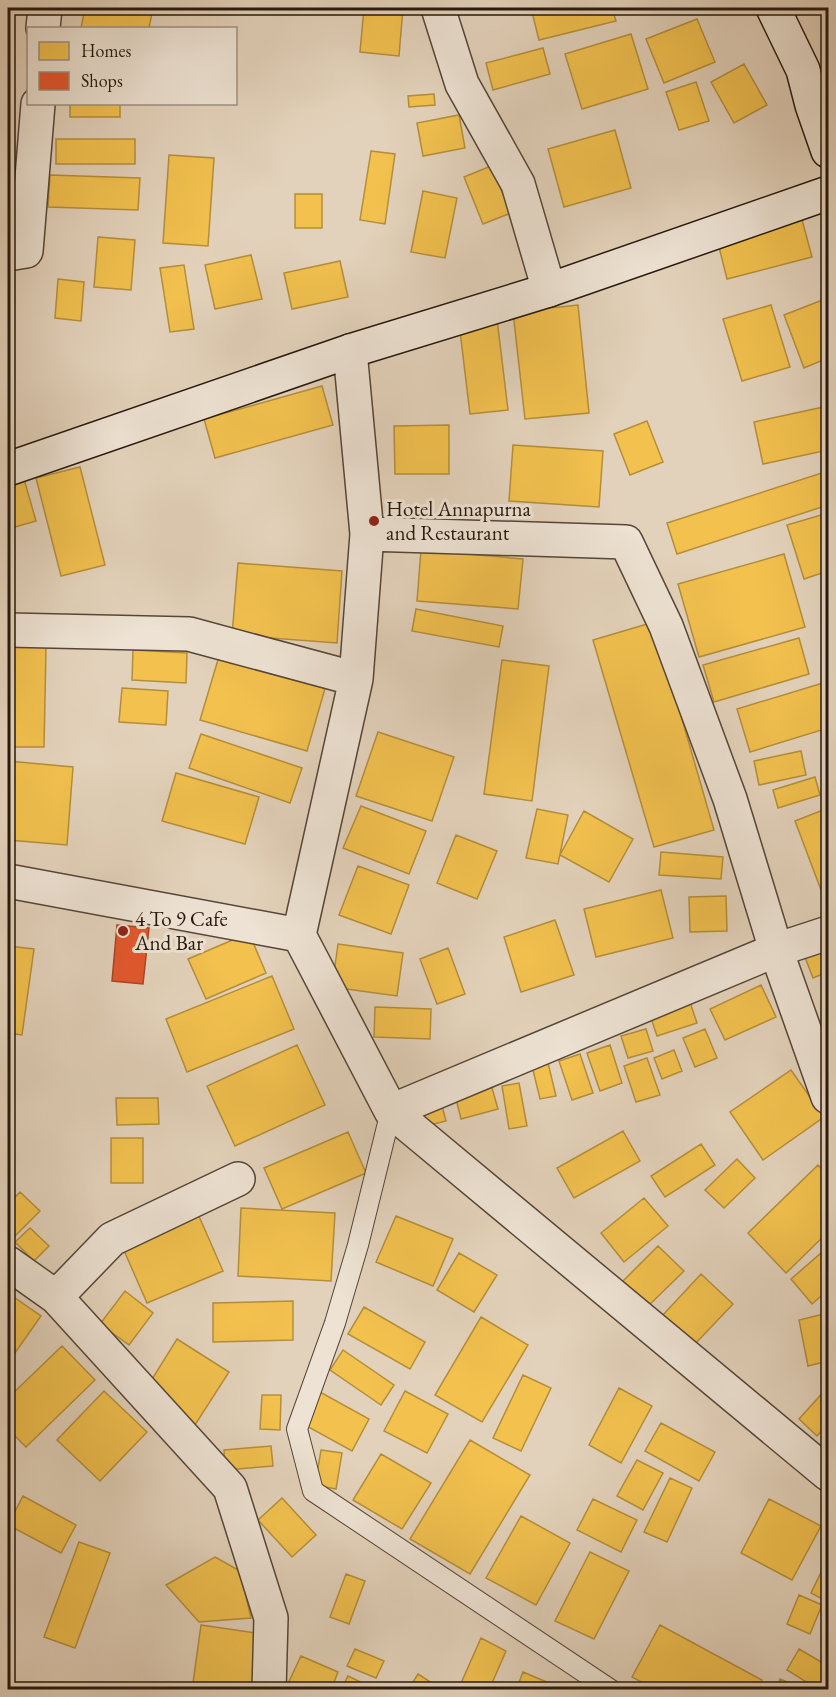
<svg xmlns="http://www.w3.org/2000/svg" width="836" height="1697" font-family="'EB Garamond',serif">
	<style>
		.homes { fill: #f2c14e; stroke: #b58e3a; stroke-width: 1.5 }
		.shops { fill: #e4572e; stroke: #ab4424; stroke-width: 1.5 }
		.lines { fill: none; stroke-linecap: round; stroke-linejoin: round }
		.lane-casing { stroke: #554638; stroke-width: 22 }
		.street-casing { stroke: #554638; stroke-width: 36 }
		.secondary-casing { stroke: #26180d; stroke-width: 36 }
		.lane { stroke: #ede2d3; stroke-width: 20 }
		.street { stroke: #ede2d3; stroke-width: 33 }
		.secondary { stroke: #ede2d3; stroke-width: 33 }
		.poi-dot { fill: #8f2418; stroke: #ede2d3; stroke-width: 2 }
		.labels { text-anchor: middle; stroke-width: 6; stroke-linejoin: round; paint-order: stroke }
		.poi-label { font-size: 21px; fill: #26180d; stroke: #ede2d3; text-anchor: start }
	</style>
	<rect width="100%" height="100%" fill="#e3d2bb"/>
	<filter id="stains"><feTurbulence type="fractalNoise" baseFrequency=".00333" numOctaves="4"/><feColorMatrix values="0 0 0 0 .2 0 0 0 0 .09 0 0 0 0 .02 0 0 0 .5 -.17"/></filter>
	<radialGradient id="worn" r=".72"><stop offset=".6" stop-color="#630" stop-opacity="0"/><stop offset="1" stop-color="#630" stop-opacity=".3"/></radialGradient>
	<!-- homes -->
	<path class="homes" d="M85,8H153L149,28H81Z
		M364,8H403L399,56L360,52Z
		M531,8H612L616,21L539,40Z
		M697,19L715,62L664,83L646,39Z
		M631,34L648,89L582,109L565,54Z
		M543,48L550,74L493,90L486,63Z
		M744,64L767,105L734,123L711,82Z
		M696,82L709,121L679,130L666,92Z
		M434,94L435,105L409,107L408,96Z
		M70,104H120V117H70Z
		M459,115L465,148L423,156L417,123Z
		M615,130L631,188L564,207L548,149Z
		M56,139H135V164H56Z
		M371,151L395,154L385,224L360,220Z
		M169,155L214,158L208,246L163,243Z
		M491,166L511,213L483,224L464,177Z
		M50,175L140,178L138,210L48,207Z
		M423,191L457,198L445,258L411,252Z
		M295,194H322V228H295Z
		M801,216L812,257L727,279L717,239Z
		M98,237L135,240L131,290L94,287Z
		M251,255L262,299L215,309L205,265Z
		M340,261L348,297L292,309L284,273Z
		M184,265L194,329L170,332L160,268Z
		M58,279L84,282L81,321L55,318Z
		M825,299L828,309V358L804,368L784,315Z
		M578,305L589,413L525,419L513,312Z
		M771,305L790,367L742,381L723,319Z
		M497,319L508,410L470,414L459,323Z
		M322,386L333,425L215,458L204,419Z
		M828,406V450L763,464L754,422Z
		M647,421L663,462L630,475L614,434Z
		M449,425V474H395L394,426Z
		M513,445L603,451L599,507L509,501Z
		M80,467L105,565L61,576L36,478Z
		M828,471V505L677,554L667,523Z
		M24,479L36,521L8,529V483Z
		M828,513V571L804,579L787,525Z
		M421,550L523,559L518,609L417,601Z
		M784,554L805,627L699,657L678,584Z
		M238,563L342,571L337,643L232,635Z
		M416,609L503,626L499,647L412,631Z
		M654,622L714,830L654,847L593,640Z
		M799,638L809,674L714,702L703,665Z
		M8,646L46,647L44,747H8Z
		M133,650L187,653L186,683L132,680Z
		M220,653L326,685L307,751L200,720Z
		M502,660L549,666L532,801L484,794Z
		M823,683L828,700V728L750,752L737,709Z
		M122,688L168,691L166,725L119,722Z
		M378,732L454,757L432,821L356,796Z
		M201,734L302,768L290,803L189,768Z
		M801,751L806,775L759,785L754,761Z
		M8,761L73,767L67,845L8,840Z
		M176,773L259,797L245,844L162,821Z
		M815,777L820,795L778,808L773,790Z
		M361,806L426,831L409,874L343,848Z
		M828,808V896L824,898L795,821Z
		M537,809L568,815L558,864L526,858Z
		M584,811L633,839L609,882L560,855Z
		M456,835L497,851L477,899L437,883Z
		M661,852L723,857L721,879L659,875Z
		M358,866L409,885L391,934L339,915Z
		M661,890L673,938L596,957L584,909Z
		M726,896L727,931L690,932L689,897Z
		M555,920L574,975L521,992L504,937Z
		M249,933L266,973L206,999L188,959Z
		M828,937V972L813,978L801,947Z
		M338,944L403,953L397,996L332,987Z
		M8,946L34,949L22,1035L8,1033Z
		M448,948L465,994L437,1004L420,959Z
		M272,976L294,1029L187,1072L166,1019Z
		M761,985L776,1017L725,1040L710,1009Z
		M690,1002L697,1023L657,1036L650,1015Z
		M375,1007L431,1009L430,1039L374,1037Z
		M646,1029L653,1051L628,1058L621,1036Z
		M705,1029L717,1058L695,1067L683,1038Z
		M297,1045L325,1105L235,1146L207,1086Z
		M610,1045L622,1083L600,1091L587,1053Z
		M674,1050L682,1071L662,1079L654,1058Z
		M580,1054L593,1093L572,1100L559,1061Z
		M647,1058L660,1095L636,1102L624,1066Z
		M548,1063L556,1096L540,1099L532,1066Z
		M791,1070L824,1117L763,1160L730,1112Z
		M490,1081L498,1109L461,1119L454,1091Z
		M519,1083L527,1126L509,1129L502,1086Z
		M439,1094L446,1121L414,1129L408,1101Z
		M116,1098H158L159,1124L117,1125Z
		M623,1131L640,1161L574,1198L557,1168Z
		M348,1132L366,1173L282,1209L264,1168Z
		M111,1138H143V1183H111Z
		M701,1144L715,1165L665,1197L651,1176Z
		M737,1159L755,1178L724,1208L705,1190Z
		M818,1165L828,1175V1232L786,1273L748,1233Z
		M20,1192L40,1211L8,1243V1204Z
		M644,1198L668,1226L624,1262L601,1233Z
		M241,1208L335,1213L331,1281L238,1276Z
		M198,1214L223,1271L147,1303L122,1246Z
		M396,1216L453,1239L433,1286L376,1262Z
		M30,1228L49,1246L34,1261L15,1242Z
		M658,1246L684,1271L640,1314L615,1289Z
		M828,1247V1290L812,1304L791,1279Z
		M459,1253L497,1275L474,1312L437,1290Z
		M701,1274L733,1304L694,1345L662,1316Z
		M125,1291L153,1313L129,1345L100,1324Z
		M8,1293L41,1316L8,1363Z
		M293,1301V1340L213,1342V1303Z
		M364,1307L425,1342L410,1369L348,1334Z
		M828,1313V1361L808,1366L799,1320Z
		M481,1317L528,1345L482,1422L435,1395Z
		M177,1339L229,1372L195,1425L144,1392Z
		M62,1346L95,1380L26,1447L8,1429V1398Z
		M343,1350L394,1385L381,1405L330,1370Z
		M523,1375L551,1388L521,1451L493,1438Z
		M828,1387V1424L817,1436L799,1419Z
		M619,1388L652,1406L621,1463L589,1445Z
		M104,1391L147,1432L100,1481L57,1440Z
		M405,1391L448,1414L427,1453L384,1431Z
		M320,1392L369,1419L352,1451L303,1424Z
		M262,1395H281L280,1430L260,1429Z
		M661,1423L715,1452L699,1481L645,1451Z
		M470,1440L530,1475L470,1574L410,1539Z
		M271,1446L273,1466L225,1470L224,1450Z
		M321,1450L342,1453L336,1489L315,1485Z
		M381,1454L431,1483L402,1529L353,1500Z
		M637,1460L663,1473L643,1510L617,1496Z
		M670,1478L692,1488L667,1542L644,1532Z
		M23,1496L76,1525L61,1553L8,1525Z
		M282,1498L316,1535L292,1557L258,1520Z
		M593,1499L637,1520L621,1552L577,1530Z
		M769,1499L821,1526L792,1580L741,1553Z
		M521,1516L570,1543L536,1605L486,1578Z
		M79,1542L110,1553L75,1648L44,1637Z
		M590,1552L629,1571L594,1639L555,1621Z
		M215,1557L240,1571L251,1618L199,1622L166,1585Z
		M827,1560L828,1561V1602L811,1593Z
		M346,1574L365,1581L349,1624L330,1617Z
		M799,1595L822,1605L810,1634L787,1624Z
		M201,1625L262,1634L253,1690H192Z
		M660,1625L762,1680L757,1690H656L632,1677Z
		M481,1638L506,1651L489,1690H458Z
		M355,1649L384,1661L376,1678L347,1666Z
		M799,1649L828,1666V1684L825,1690H819L787,1670Z
		M301,1656L338,1672L331,1690H285Z
		M523,1672L549,1683L546,1690H516Z
		M418,1674L432,1683L428,1690H408Z
		M348,1676L373,1688L372,1690H341Z
		M780,1679L806,1690H776Z"/>
	<!-- shops -->
	<path class="shops" d="M117,925L149,928L143,984L112,981Z"/>
	<g class="lines">
		<!-- lane casing -->
		<g class="lane-casing">
			<path id="lane" d="M391,1111L358,1245L335,1323L297,1429L313,1491L611,1690"/>
		</g>
		<!-- street casing -->
		<g class="street-casing">
			<path id="street" d="M438,8L462,84L518,184L549,290
				M43,28L45,8
				M8,254L26,251L38,104
				M350,351L367,534L626,542L666,626L730,799L776,950L828,1097
				M367,534L356,679L299,935L391,1111L828,1474
				M8,630L189,634L356,679
				M8,881L299,935
				M391,1111L776,950L828,933
				M8,1263L56,1297L230,1488L271,1618L269,1690
				M56,1297L112,1239L238,1179"/>
		</g>
		<!-- secondary casing -->
		<g class="secondary-casing">
			<path id="secondary" d="M773,8L803,70L812,105L828,151
				M8,469L350,351L549,290L828,193"/>
		</g>
		<!-- lane -->
		<use href="#lane" class="lane"/>
		<!-- street -->
		<use href="#street" class="street"/>
		<!-- secondary -->
		<use href="#secondary" class="secondary"/>
	</g>
	<!-- markers -->
	<g class="poi-dot">
		<circle cx="374" cy="521" r="6"/>
		<circle cx="123" cy="931" r="6"/>
	</g>
	<g class="labels">
		<!-- poi labels -->
		<g class="poi-label">
			<text x="386" y="516">Hotel Annapurna<tspan x="386" dy="24">and Restaurant</tspan></text>
			<text x="135" y="926">4 To 9 Cafe<tspan x="135" dy="24">And Bar</tspan></text>
		</g>
	</g>
	<!-- margin -->
	<rect width="836" height="1697" fill="none" stroke="#e3d2bb" stroke-width="30"/>
	<rect x="9" y="9" width="818" height="1679" fill="none" stroke="#26180d" stroke-width="3"/>
	<rect x="15" y="15" width="806" height="1667" fill="none" stroke="#26180d" stroke-width="1.5"/>
	<!-- legend -->
	<rect x="27" y="27" width="210" height="78" fill="#ede2d3" stroke="#9d9184" stroke-width="1.5"/>
	<rect x="39" y="42" width="30" height="18" fill="#f2c14e" stroke="#9d9184" stroke-width="1.5"/>
	<text x="81" y="57" font-size="18" fill="#26180d">Homes</text>
	<rect x="39" y="72" width="30" height="18" fill="#e4572e" stroke="#9d9184" stroke-width="1.5"/>
	<text x="81" y="87" font-size="18" fill="#26180d">Shops</text>
	<rect width="100%" height="100%" filter="url(#stains)"/>
	<rect width="100%" height="100%" fill="url(#worn)"/>
</svg>
